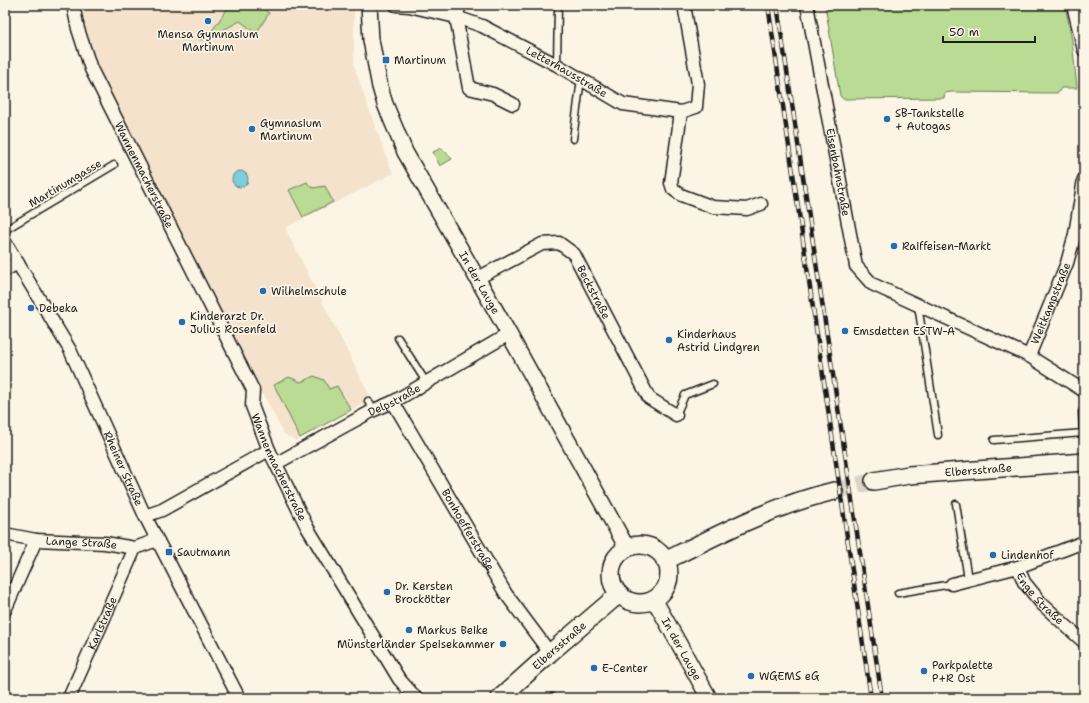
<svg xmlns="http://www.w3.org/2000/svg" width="1089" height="703" font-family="'Shantell Sans',sans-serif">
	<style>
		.built { fill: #f4e2cc }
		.green { fill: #b9db94; stroke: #6a7c58 }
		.water { fill: #7eced9; stroke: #57878d }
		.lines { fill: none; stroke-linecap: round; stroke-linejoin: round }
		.secondary-tunnel { stroke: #dad4c7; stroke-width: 17; stroke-dasharray: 17 8; stroke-linecap: butt }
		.service-casing { stroke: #1c1c1c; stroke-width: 9 }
		.minor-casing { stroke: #1c1c1c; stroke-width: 15 }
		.tertiary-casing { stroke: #1c1c1c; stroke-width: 18 }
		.secondary-casing { stroke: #1c1c1c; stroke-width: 20 }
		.service { stroke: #fcf5e5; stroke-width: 6 }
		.minor { stroke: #fcf5e5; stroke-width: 12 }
		.tertiary { stroke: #fcf5e5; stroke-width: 15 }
		.secondary { stroke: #fcf5e5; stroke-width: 17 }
		.rail-casing { stroke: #1c1c1c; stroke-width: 4.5 }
		.rail { stroke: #fcf5e5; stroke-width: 3; stroke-dasharray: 9; stroke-linecap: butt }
		.poi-dot { fill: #1f6fb2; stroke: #fcf5e5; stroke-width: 1.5 }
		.labels { text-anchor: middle; stroke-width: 3.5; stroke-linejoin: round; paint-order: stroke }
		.poi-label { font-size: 11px; fill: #1c1c1c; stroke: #fcf5e5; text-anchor: start }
		.street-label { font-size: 11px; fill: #1c1c1c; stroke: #fcf5e5 }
	</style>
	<rect width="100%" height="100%" fill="#fcf5e5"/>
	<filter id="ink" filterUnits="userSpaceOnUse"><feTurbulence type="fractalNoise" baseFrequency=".025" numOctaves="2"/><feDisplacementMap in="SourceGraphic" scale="8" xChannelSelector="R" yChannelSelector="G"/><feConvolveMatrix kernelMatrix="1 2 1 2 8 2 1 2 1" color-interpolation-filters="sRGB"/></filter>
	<g filter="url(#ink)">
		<!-- built -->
		<path class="built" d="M80,5H354V65L365,98L390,167L394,173L285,228L372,400L351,410L296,441L283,433L264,395L253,390L232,349L238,345L96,67Z"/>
		<!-- green -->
		<path class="green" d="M230,5H258L269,13L257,32L253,31L240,21L204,40L199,39L204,31L209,35Z
			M825,5H1065L1072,40L1077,88H1061L1058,93L951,92L945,93L944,98L843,99L840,96Z
			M442,148L452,159L440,166L433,152Z
			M307,182L309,185L313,188L325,186L333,202L303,217L289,190Z
			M314,376L324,380L329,389L337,386L351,410L300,438L274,385L289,377L301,382Z"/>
		<!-- water -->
		<path class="water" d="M232 179a8 8 0 1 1 16 0a8 8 0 1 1-16 0Z"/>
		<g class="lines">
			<!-- secondary-tunnel -->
			<path class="secondary-tunnel" d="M834,491L874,481"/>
			<!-- service casing -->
			<g class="service-casing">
				<path id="service" d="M557,65L558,5
					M573,139L581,79
					M5,230L114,165
					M918,305L938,435
					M398,338L426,382
					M368,401L374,410
					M676,415L685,395L713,384
					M994,440L1083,433L1082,412L1084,409
					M956,504L968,579
					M898,593L952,584
					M551,698L552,697"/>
			</g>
			<!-- minor casing -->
			<g class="minor-casing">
				<g id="minor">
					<path id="s1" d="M73,5L78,29L91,69L253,390L252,406L269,450L307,527L399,679L416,698"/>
					<path id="s2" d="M396,5L409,6L456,17L482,26L557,65L623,104L681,112L696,107L698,84L684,5"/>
					<path d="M460,5L456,17L469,88L493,94L513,104"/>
					<path id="s3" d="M807,5L856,266L872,284L1029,356L1084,391"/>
					<path d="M1073,5L1084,50"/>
					<path d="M681,112L671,183L673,189L681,195L713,207L747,209L761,204"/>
					<path id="s4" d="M5,242L70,350L145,516L239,698"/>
					<path d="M5,270L18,263"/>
					<path id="s5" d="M478,278L542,244L559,243L574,254L649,398L676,415"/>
					<path id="s6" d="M1029,356L1067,263L1075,234L1084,179"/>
					<path id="s7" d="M393,402L506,594L550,653"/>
					<path id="s8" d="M277,463L374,410L393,402L509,334"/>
					<path d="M145,516L162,510L269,450"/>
					<path id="s9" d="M5,534L36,540L105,543L135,548L157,540"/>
					<path id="s10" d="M1018,567L1024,582L1042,604L1084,642"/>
					<path d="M952,584L1018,567L1084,542"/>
					<path d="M5,610L36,540"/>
					<path id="s11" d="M69,698L135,548"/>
				</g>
			</g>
			<!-- tertiary casing -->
			<g class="tertiary-casing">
				<g id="tertiary">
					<path id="s12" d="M369,5L371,40L380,87L385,104L405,152L509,334L627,548"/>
					<path id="s13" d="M654,599L709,698"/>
				</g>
			</g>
			<!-- secondary casing -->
			<g class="secondary-casing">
				<g id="secondary">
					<path id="s14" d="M874,481L909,475L1084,462"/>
					<circle cx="640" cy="574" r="29"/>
					<path d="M665,561C719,534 775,505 834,491"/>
					<path id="s15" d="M500,698L550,653L619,594"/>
				</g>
			</g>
			<!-- service -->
			<use href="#service" class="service"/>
			<!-- minor -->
			<use href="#minor" class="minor"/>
			<!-- tertiary -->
			<use href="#tertiary" class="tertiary"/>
			<!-- secondary -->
			<use href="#secondary" class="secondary"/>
			<!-- rail casing -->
			<g class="rail-casing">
				<path id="rail" d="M768,5L871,698
					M777,5L882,698"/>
			</g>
			<!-- rail -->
			<use href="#rail" class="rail"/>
		</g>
	</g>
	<!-- markers -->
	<g class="poi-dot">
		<circle cx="208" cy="21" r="4"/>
		<rect x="382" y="56" width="8" height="8" rx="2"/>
		<circle cx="887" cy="119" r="4"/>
		<circle cx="252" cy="129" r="4"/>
		<circle cx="894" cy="246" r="4"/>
		<circle cx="263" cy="291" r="4"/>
		<circle cx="31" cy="308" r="4"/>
		<circle cx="182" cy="322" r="4"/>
		<circle cx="845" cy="331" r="4"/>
		<circle cx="669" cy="340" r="4"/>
		<rect x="165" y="548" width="8" height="8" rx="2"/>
		<circle cx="993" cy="555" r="4"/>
		<circle cx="387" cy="592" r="4"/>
		<circle cx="409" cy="630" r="4"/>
		<circle cx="503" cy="644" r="4"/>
		<circle cx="594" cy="668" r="4"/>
		<circle cx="924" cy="671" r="4"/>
		<circle cx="751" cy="676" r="4"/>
	</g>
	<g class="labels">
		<!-- poi labels -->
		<g class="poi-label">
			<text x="208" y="38" text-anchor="middle">Mensa Gymnasium<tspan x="208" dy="13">Martinum</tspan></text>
			<text x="394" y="64">Martinum</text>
			<text x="895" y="117">SB-Tankstelle<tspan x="895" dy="13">+ Autogas</tspan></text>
			<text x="260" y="127">Gymnasium<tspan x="260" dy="13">Martinum</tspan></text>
			<text x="902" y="250">Raiffeisen-Markt</text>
			<text x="271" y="295">Wilhelmschule</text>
			<text x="39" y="312">Debeka</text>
			<text x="190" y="320">Kinderarzt Dr.<tspan x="190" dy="13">Julius Rosenfeld</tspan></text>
			<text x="853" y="335">Emsdetten ESTW-A</text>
			<text x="677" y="338">Kinderhaus<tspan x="677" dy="13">Astrid Lindgren</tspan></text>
			<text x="177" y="556">Sautmann</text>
			<text x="1001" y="559">Lindenhof</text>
			<text x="395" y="590">Dr. Kersten<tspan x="395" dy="13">Brockötter</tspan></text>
			<text x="417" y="634">Markus Beike</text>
			<text x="495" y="648" text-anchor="end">Münsterländer Speisekammer</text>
			<text x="932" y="669">Parkpalette<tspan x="932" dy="13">P+R Ost</tspan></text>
			<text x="602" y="672">E-Center</text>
			<text x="759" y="680">WGEMS eG</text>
		</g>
		<!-- street labels -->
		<g class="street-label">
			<text dy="4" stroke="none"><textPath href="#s2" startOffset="185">Letterhausstraße</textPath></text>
			<text dy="4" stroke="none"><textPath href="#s3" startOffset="170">Eisenbahnstraße</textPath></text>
			<text dy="4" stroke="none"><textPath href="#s1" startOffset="185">Wannenmacherstraße</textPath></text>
			<text transform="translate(65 183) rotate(-31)" y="4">Martinumgasse</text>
			<text dy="4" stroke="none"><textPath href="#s12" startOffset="303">In der Lauge</textPath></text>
			<text dy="4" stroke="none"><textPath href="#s5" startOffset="151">Beckstraße</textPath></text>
			<text dy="4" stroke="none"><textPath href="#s6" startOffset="57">Weitkampstraße</textPath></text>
			<text dy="4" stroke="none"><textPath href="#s8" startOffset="133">Delpstraße</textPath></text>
			<text dy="4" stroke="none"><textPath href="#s1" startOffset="509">Wannenmacherstraße</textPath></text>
			<text dy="4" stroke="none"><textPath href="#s4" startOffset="256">Rheiner Straße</textPath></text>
			<text dy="4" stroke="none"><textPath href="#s14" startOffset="105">Elbersstraße</textPath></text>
			<text dy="4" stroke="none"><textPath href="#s7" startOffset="148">Bonhoefferstraße</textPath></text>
			<text dy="4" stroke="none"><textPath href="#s9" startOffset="77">Lange Straße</textPath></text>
			<text dy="4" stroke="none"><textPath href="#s10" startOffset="39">Enge Straße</textPath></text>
			<text dy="4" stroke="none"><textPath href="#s11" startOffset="82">Karlstraße</textPath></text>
			<text dy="4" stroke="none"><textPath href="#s15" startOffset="79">Elbersstraße</textPath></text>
			<text dy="4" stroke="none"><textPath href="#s13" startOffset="57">In der Lauge</textPath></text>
		</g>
	</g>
	<!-- margin -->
	<rect width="1089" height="703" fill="none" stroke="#fcf5e5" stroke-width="20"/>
	<rect x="10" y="10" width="1069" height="683" fill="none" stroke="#1c1c1c" stroke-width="1.5" filter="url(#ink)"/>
	<!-- scale -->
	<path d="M943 36v6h92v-6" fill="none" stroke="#1c1c1c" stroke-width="2"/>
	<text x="949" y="36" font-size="12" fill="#1c1c1c" stroke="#fcf5e5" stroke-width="3" paint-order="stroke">50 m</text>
</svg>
